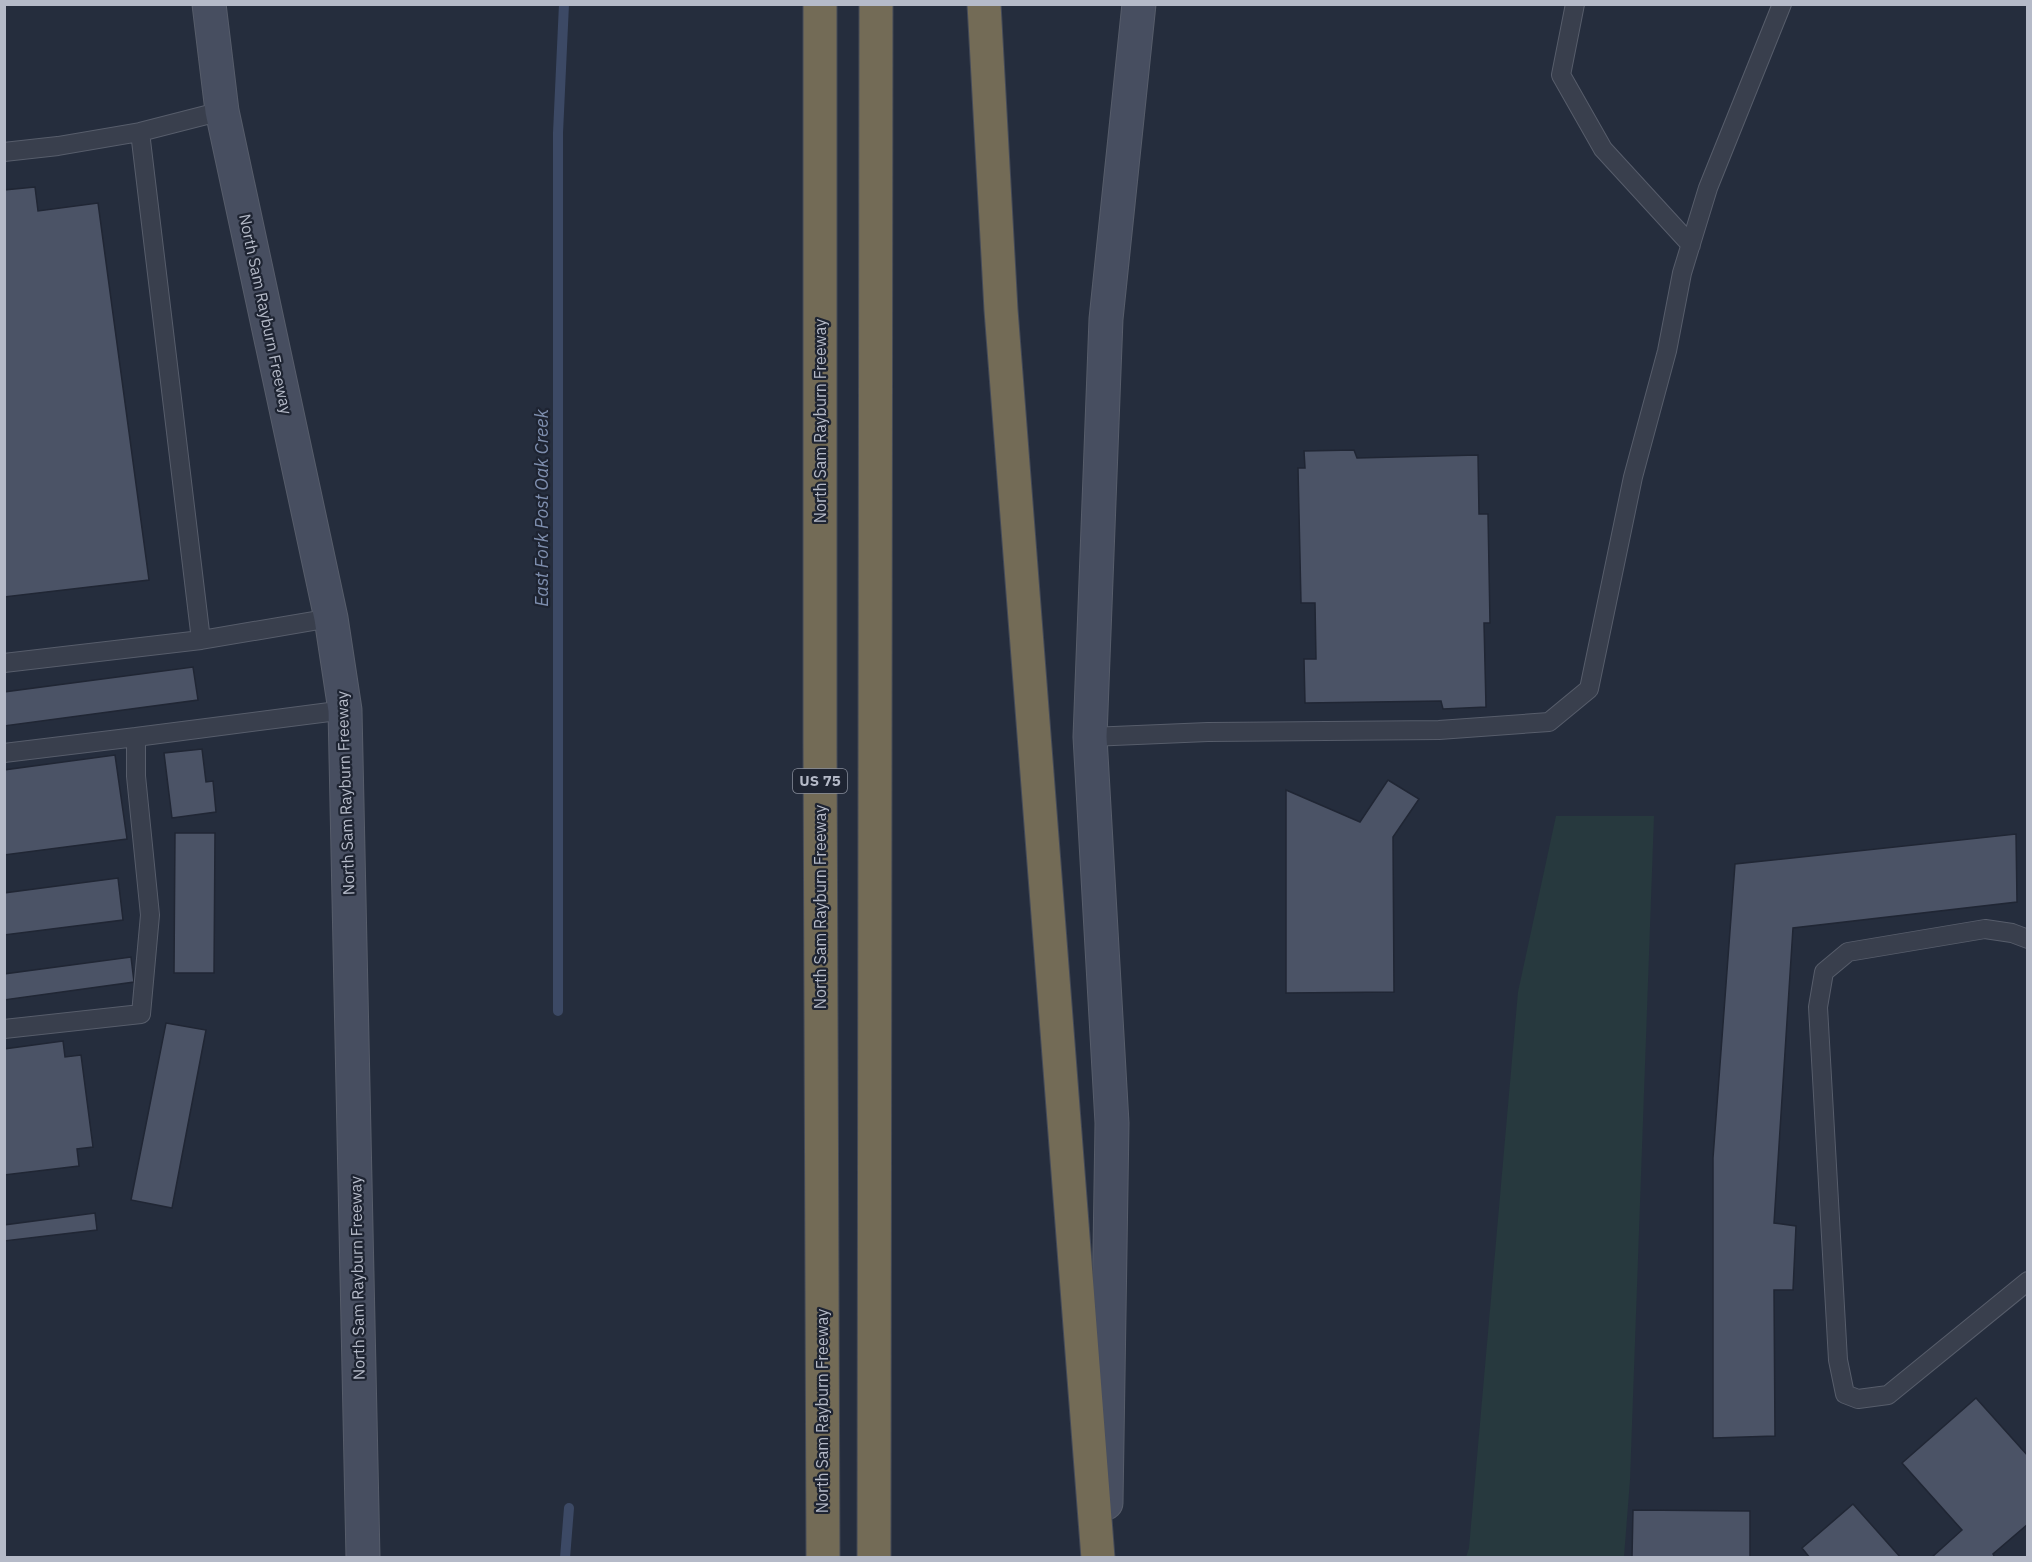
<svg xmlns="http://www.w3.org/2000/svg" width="2032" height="1562" font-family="'IBM Plex Sans',sans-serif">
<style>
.green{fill:#27393e}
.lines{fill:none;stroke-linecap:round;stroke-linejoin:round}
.stream{stroke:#3c4965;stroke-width:10}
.building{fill:#4b5366;stroke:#202634;stroke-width:1.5}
.lane-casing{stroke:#575d6b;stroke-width:20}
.secondary-casing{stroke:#575d6b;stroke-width:35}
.highway-casing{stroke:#444a58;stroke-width:35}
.lane{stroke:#393f4d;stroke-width:18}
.secondary{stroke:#474e60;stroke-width:33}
.highway{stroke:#736b56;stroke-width:33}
.labels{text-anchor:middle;stroke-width:4.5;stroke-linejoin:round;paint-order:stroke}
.shield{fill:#1e2432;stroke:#888d9b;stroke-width:1.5}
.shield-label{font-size:15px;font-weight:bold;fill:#b5bac8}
.street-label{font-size:16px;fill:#b5bac8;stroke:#1e2432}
.water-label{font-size:18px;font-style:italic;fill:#7e8eae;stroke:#1e2432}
</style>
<rect width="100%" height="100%" fill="#252d3d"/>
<path class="green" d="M1556,816h98l-24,664 -6,77h-158l3,-9 49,-556z"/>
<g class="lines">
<path class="stream" d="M558,1011v-878l6,-129
M565,1558l4,-50"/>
</g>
<path class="building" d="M35,187l3,24 60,-8 51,377 -145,17v-407z
M1354,450l3,8 121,-3 1,59h9l2,109h-6l2,84 -43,2 -2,-8 -136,2 -1,-44h12l-1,-56h-14l-3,-135h7l-1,-17z
M193,667l5,33 -194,26v-34z
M202,749l4,33 7,-1 3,31 -44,6 -8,-65z
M115,755l12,84 -123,16v-85z
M1388,780l31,19 -26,38 1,155 -108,1v-203l74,32z
M175,833h40l-1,140h-40z
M2016,834l1,68 -224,26 -19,295 22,3 -3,64h-19l1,146 -62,2v-280l22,-294z
M118,878l5,42 -119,15v-42z
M131,957l3,25 -130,18v-26z
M166,1023l40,7 -34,178 -41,-8z
M63,1041l2,16 16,-2 12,92 -16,2 2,17 -75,9v-126z
M95,1213l2,17 -93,11v-16z
M1976,1398l52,58v68l-35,30 2,4h-64l31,-28 -60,-67z
M1853,1504l48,54h-91l-8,-10z
M1633,1510l117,1v47h-118z"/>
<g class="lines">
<defs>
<path id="lane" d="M1575,4l-14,71 42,74 88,96
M140,132l61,508
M4,152l54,-6 82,-14 82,-21
M4,663l197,-23 130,-22
M136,737l209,-27
M1090,737l118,-5 231,-2 110,-8 40,-33 44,-212 34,-126 15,-78 26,-85 74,-184
M4,753l132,-16v39l14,139 -9,99 -137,15
M2028,939l-16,-6 -27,-4 -137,23 -24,20 -6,35 20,353 7,34 13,5 30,-4 140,-114"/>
<path id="secondary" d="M209,4l13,107 109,507 14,92 18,848
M1106,1503l6,-380 -22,-386 16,-418 33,-315"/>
<path id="highway" d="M820,4v739l3,815
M984,4l17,306 97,1248
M874,1558l2,-1554"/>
</defs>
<use href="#lane" class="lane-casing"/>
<use href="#secondary" class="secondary-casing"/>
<use href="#highway" class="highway-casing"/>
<use href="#lane" class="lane"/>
<use href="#secondary" class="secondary"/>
<use href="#highway" class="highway"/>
</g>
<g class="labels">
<rect class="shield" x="793" y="769" width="54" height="24" rx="4.5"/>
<g class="shield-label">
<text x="820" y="786">US 75</text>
</g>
<g class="street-label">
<text transform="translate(266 314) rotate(78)" y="6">North Sam Rayburn Freeway</text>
<text transform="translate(820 421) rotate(-90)" y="6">North Sam Rayburn Freeway</text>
<text transform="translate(345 793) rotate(-92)" y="6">North Sam Rayburn Freeway</text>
<text transform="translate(820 907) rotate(-90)" y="6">North Sam Rayburn Freeway</text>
<text transform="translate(357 1278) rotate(-91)" y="6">North Sam Rayburn Freeway</text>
<text transform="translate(822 1411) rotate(-90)" y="6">North Sam Rayburn Freeway</text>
</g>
<g class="water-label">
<text transform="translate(542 508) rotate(-90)" y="6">East Fork Post Oak Creek</text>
</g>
</g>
<rect width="2032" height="1562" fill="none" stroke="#b5bac8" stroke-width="12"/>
</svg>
